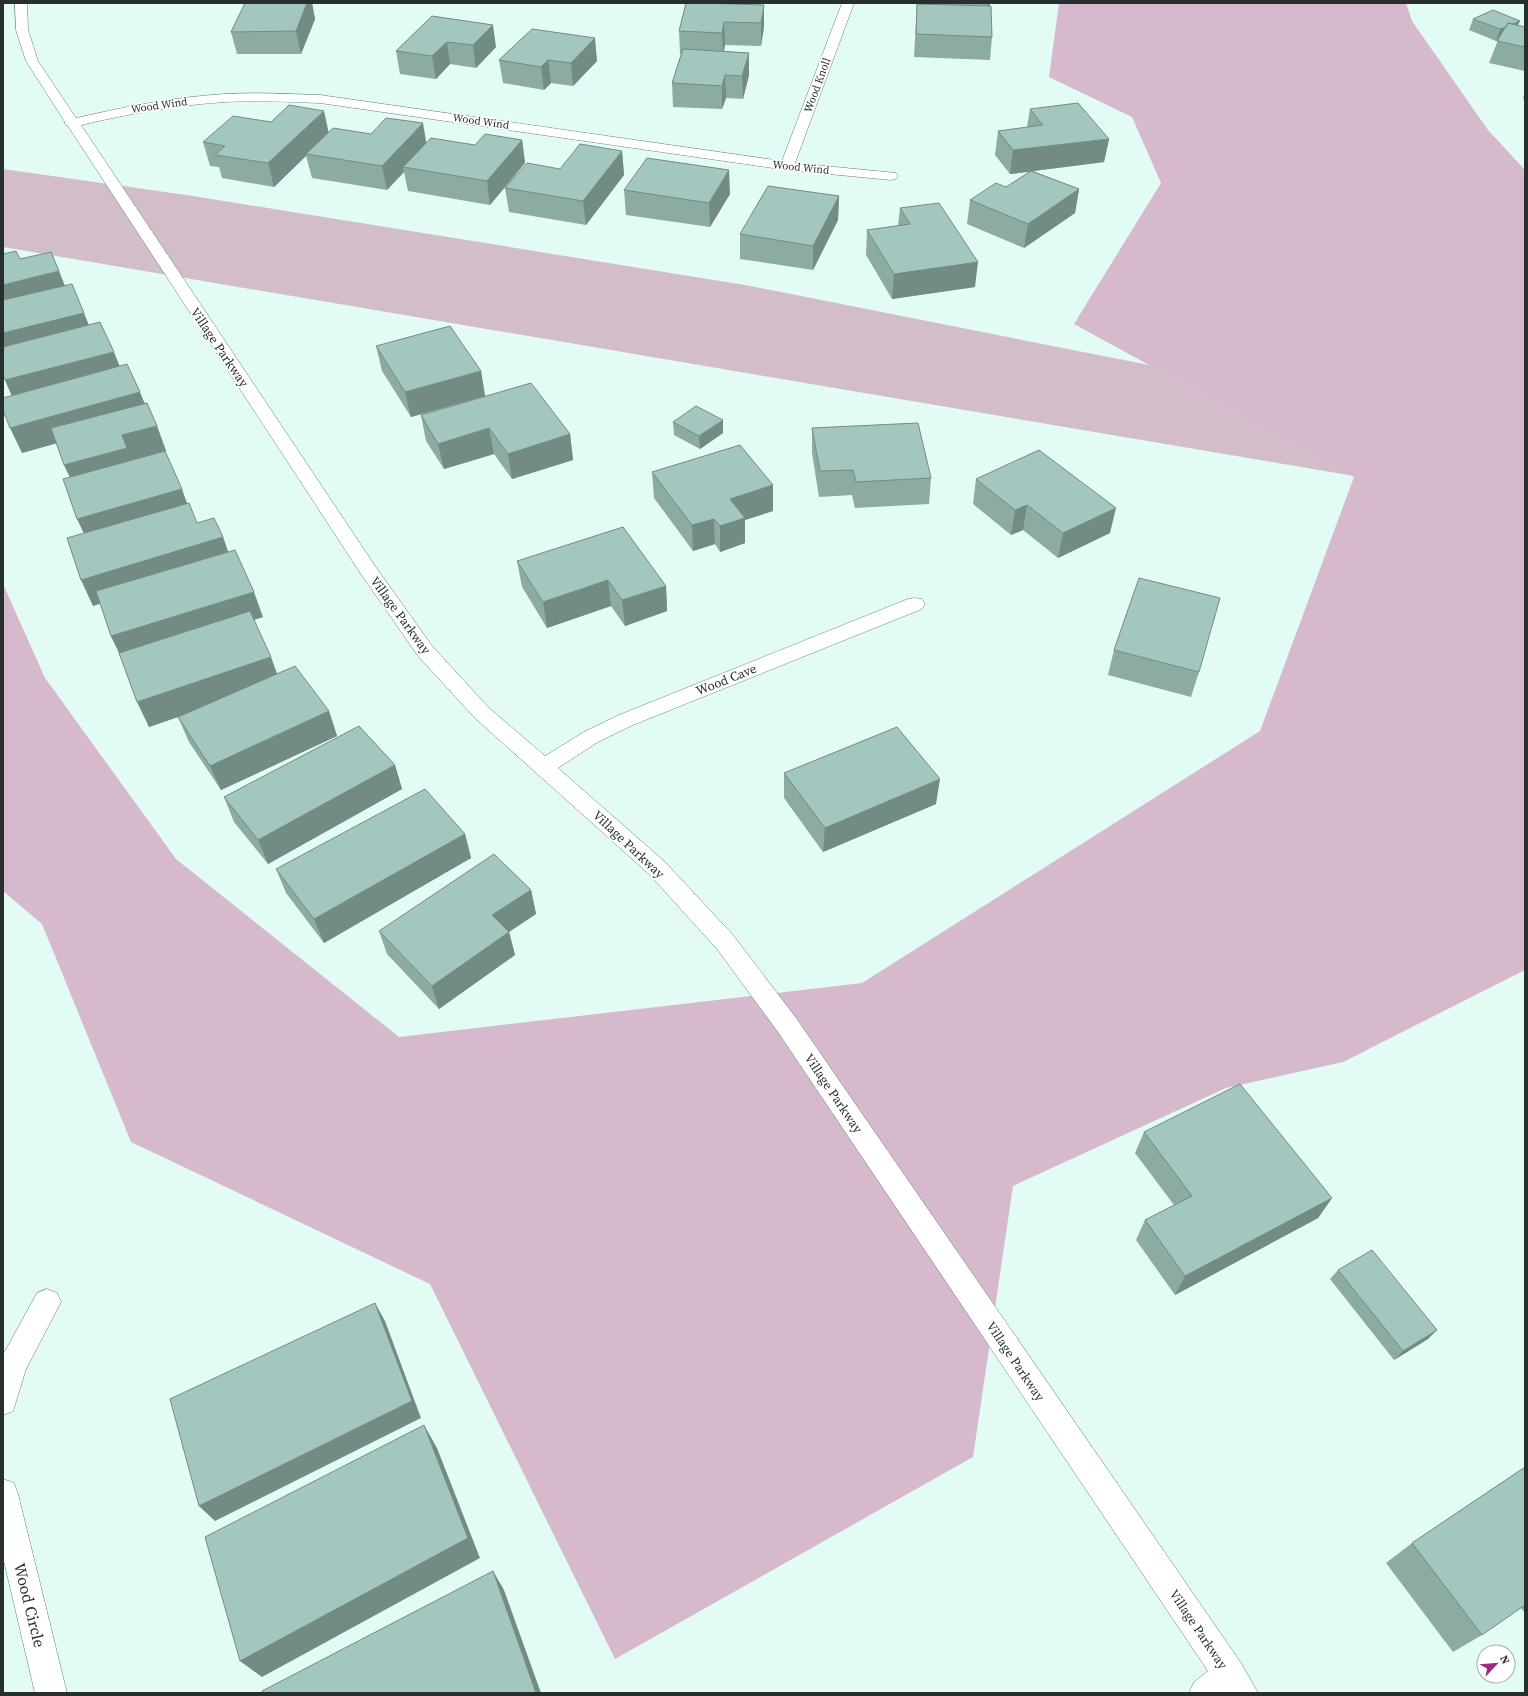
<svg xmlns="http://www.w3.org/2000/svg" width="1528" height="1696" font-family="'Source Serif 4',serif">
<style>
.green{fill:#d3bdcb}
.forest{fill:#d6b9cc}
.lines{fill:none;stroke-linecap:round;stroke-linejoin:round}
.minor-casing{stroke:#687e79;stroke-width:1}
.minor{fill:#fff;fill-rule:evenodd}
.wall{fill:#8caba3}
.shaded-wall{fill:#728b85}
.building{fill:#a3c7be;stroke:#728b85}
.labels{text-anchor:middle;stroke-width:3.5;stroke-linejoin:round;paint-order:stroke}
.far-street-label{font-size:11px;fill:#27302e;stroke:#fff}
.street-label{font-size:13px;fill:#27302e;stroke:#fff}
.near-street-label{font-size:16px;fill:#27302e;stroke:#fff}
</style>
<rect width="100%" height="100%" fill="#e2fcf5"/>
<path class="green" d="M3,169l190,27 552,89 404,80 205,111 -1351,-229z"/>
<path class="forest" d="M1059,3h347l6,18 76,109 37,40v800l-182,92 -117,26 -213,98 -40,271 -358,202 -185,-375 -299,-142 -89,-218 -39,-33v-307l42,94 131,181 223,178 463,-54 398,-252 94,-254 -280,-153 87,-141 -29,-66 -83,-40z"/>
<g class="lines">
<defs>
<path id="minor" d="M15,3h12l1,27 10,31 38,57c49,-11 98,-21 149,-24 31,-2 63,0 95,1l462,66 60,-158h12l-59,160 101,10 2,3 -2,3 -5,1 -104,-10 -467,-67c-32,-1 -63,-3 -95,-1 -48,3 -97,12 -144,23l294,441 57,80 57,62 56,48 39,-24 35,-17 289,-116 7,-1 7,1 3,5 -3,5 -289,116 -35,17 -40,26 107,94 68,73 63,83 445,645 17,30h-69l5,-11 14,-11 -430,-639 -61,-83 -68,-75 -174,-156 -57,-62 -57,-82 -293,-448 -4,-3 1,-1 -39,-61 -10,-31z
M47,1289l10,4 4,9 -35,67 -13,42 -10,4v-60l34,-62z
M3,1479l11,4 4,11 49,199h-32l-32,-136z"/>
</defs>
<use href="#minor" class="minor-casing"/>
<use href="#minor" class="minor"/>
</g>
<path class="wall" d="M245,3h67l3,16 -14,35h-64l-6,-22z
M686,3h66l-1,1 13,23 -3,19 -36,-1 -1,6 25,2v22l-6,24 -17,-1 -4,11 -49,-2 -1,-24 9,-29h-1l-1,-23z
M937,3h53v3l2,31 -2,23 -76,-3 3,-53h20z
M432,16l64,31 -20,21 -26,-4 -14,15 -36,-5 -4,-23z
M1473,19l52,8v44l-36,-8 9,-23 -2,1 -27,-11z
M532,29l65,32 -24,25 -22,-3 -7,7 -41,-7 -4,-23z
M1525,93v8l-2,-3z
M1030,109l79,30 -5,23 -71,9 46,18 -4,24 -51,35 -57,-24 3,-24 36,-13 23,-15 -19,2 -15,-19 3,-24 29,-4z
M329,132l97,11 49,2 47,-5 3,23 -35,42 -82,-14 -4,-19 -17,18 -75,-12 -6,-22 -32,31 -52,-9 -3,-11 -9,-1 -7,-24z
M622,151l2,24 -38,50 -77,-13 -4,-24 55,-19z
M624,190l106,4 -20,33 -84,-12z
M839,196l-1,24 -25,50 -73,-11v-25z
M900,208l75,79 -83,12 -26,-44 1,-25 31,-4z
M20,259l45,26 24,40 30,41 26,37 12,23 9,25 -1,1 22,51 10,20 26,14 5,15 35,65 -9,3 23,54 52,37 8,25 -116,54 -32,-48 -11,-25 5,-2 -34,12 -29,-72 -9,-19 -11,-33 -7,3 -9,-73 -14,-56 -6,-12 -7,-22 -35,10 -10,-58 -7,-15z
M376,346l105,25 4,25 -74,21 -29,-46z
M421,415l149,19 3,26 -61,19 -18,-25 -50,15 -18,-28z
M673,422l50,11 -23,16 -26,-14z
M812,428l119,50 -2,26 -74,4 -3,-13 -33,2 -7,-44z
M652,472l121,13v26l-28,9v23l-25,9 -5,-8 -22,7 -39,-53z
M976,479l134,54 -52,25 -35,-28 -12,5 -38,-31z
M517,561l149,25 1,25 -42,15 -14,-20 -64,22 -25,-41z
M1114,650l85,22 -8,25 -83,-22z
M395,765l7,24 -134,75 -34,-42 -10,-25z
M784,773l152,31 -113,48 -39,-54z
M465,834l6,24 -147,85 -38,-50 -10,-24z
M531,890l5,24 -27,18 6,23 -76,54 -52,-55 -8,-23z
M1144,1132l188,66 -14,20 -143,77 -39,-55 9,-20 29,-15 -39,-52z
M1338,1270l90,69 -34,21 -64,-81z
M1525,1467v146l-4,-5 -39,27 -29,17 -67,-89 26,-20z"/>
<path class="shaded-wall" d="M307,3h5l3,16 -14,35 -5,-23z
M746,3h6l-5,12z
M987,3h3l-5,19z
M764,5v22l-3,19v-23z
M1520,21l-5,11 -19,9 4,-12z
M724,22l1,23 -2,10 -1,-22z
M493,25l3,22 -20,21 -3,-23z
M595,38l2,23 -24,25 -2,-23z
M447,42l3,22 -14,15 -4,-23z
M749,53v22l-6,24 -1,-23z
M548,60l3,23 -7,7 -3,-23z
M725,75l1,23 -4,11v-23z
M324,111l5,23 -23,20v2l-32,31 -6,-24z
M423,123l4,24 -24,20 1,5 -17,18 -5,-24z
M1109,139l-5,23 -94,12 3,-24z
M522,140l3,23 -35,42 -3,-24z
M622,151l2,24 -38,50 -3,-24z
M729,170l1,24 -20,33 -1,-24z
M1079,189l-4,24 -51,35 4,-24z
M839,196l-1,24 -25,50v-24z
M978,262l-3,25 -83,12 2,-25z
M59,271l10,25 -66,16v-27z
M84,313l10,25 -91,23v-28z
M114,352l10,25 -108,29 -11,-26z
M481,371l4,25 -74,21 -6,-25z
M140,392l10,25 -128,36 -12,-25z
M723,420v13l-23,16 -1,-13z
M157,426l9,25 -34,10 -56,29 -12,-25 58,-30z
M489,428l5,26 -50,15 -6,-25z
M570,434l3,26 -61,19 -4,-25z
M773,485v26l-28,9v23l-25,9v-26l10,-27z
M182,489l9,26 -102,29 -12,-25z
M1027,505l-4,25 -12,5 4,-25z
M1116,508l-6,25 -52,25 5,-25z
M714,519l1,25 -22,7 -1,-26z
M223,537l9,26 -139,43 -12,-26z
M608,580l3,26 -64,22 -4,-26z
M666,586l1,25 -42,15 -3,-26z
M254,592l9,25 -140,44 -12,-25z
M271,657l9,25 -131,45 -12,-25z
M329,711l8,25 -116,54 -11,-24z
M395,765l7,24 -134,75 -10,-24z
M940,779l-4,25 -113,48 2,-24z
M465,834l6,24 -147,85 -10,-24z
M531,890l5,24 -38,25 -6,-24z
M509,932l6,23 -76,54 -7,-23z
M1332,1198l-14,20 -143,77 10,-19z
M375,1303l10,18 36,97 -206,103 -16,-15z
M1437,1330l-9,9 -34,21 9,-9z
M424,1425l13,23 43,110 -218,119 -22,-16z
M493,1571l11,19 37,103h-5z"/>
<path class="building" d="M245,3h62l-11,28 -65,1z
M686,3h17l61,2 -3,18 -37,-1 -2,11 -43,-2z
M917,4l74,2 1,31 -76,-3z
M1493,10l27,11 -8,3 -4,-1 -2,4 -6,2 -27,-10z
M432,16l61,9 -20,20 -26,-3 -15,14 -36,-5z
M1508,23l17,4v20l-28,-6z
M532,29l63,9 -24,25 -23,-3 -7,7 -42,-7z
M683,49l66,4 -7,23 -17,-1 -3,11 -50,-3z
M1078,103l31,36 -96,11 -15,-19 45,-6 -13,-16z
M289,105l35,6 -56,52 -53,-8 10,-9 -22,-4 30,-26 38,6z
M386,118l37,5 -41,43 -76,-12 27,-26 38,6z
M485,134l37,6 -35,41 -84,-14 28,-29 44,7z
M580,144l42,7 -39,50 -78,-13 22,-25 33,6z
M647,158l82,12 -20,33 -85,-13z
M1031,171l48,18 -51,35 -58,-24 26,-17 10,4z
M768,186l71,10 -26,50 -73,-12z
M939,203l39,59 -84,12 -27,-44 43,-6 -10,-16z
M16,251l4,8 31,-7 8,19 -56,14v-31z
M72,284l12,29 -81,20v-33z
M100,322l14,30 -109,28 -2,-5v-28z
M450,326l31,45 -76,21 -29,-46z
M127,364l13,28 -130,36 -7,-18v-12z
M531,383l39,51 -62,20 -19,-26 -51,16 -17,-29z
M147,403l10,23 -35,9 5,13 -63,17 -13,-37z
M696,406l27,14 -24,16 -26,-14z
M918,423l13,55 -75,4 -3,-12 -33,1 -8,-43z
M740,445l33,40 -43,14 15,19 -25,8 -6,-7 -22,6 -40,-53z
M1039,450l77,58 -53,25 -36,-28 -12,5 -39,-31z
M165,451l17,38 -105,30 -14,-40z
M189,503l8,20 17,-5 9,19 -142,43 -14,-42z
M623,527l43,59 -44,14 -14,-20 -65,22 -26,-41z
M235,550l19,42 -143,44 -15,-45z
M1139,578l81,20 -21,74 -85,-22z
M250,611l21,46 -134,45 -18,-49z
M295,666l34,45 -119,55 -32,-49z
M359,726l36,39 -137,75 -34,-43z
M897,727l43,52 -115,49 -41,-55z
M425,789l40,45 -151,85 -38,-50z
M494,854l37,36 -39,25 17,17 -77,54 -53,-55z
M1240,1084l92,114 -147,78 -40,-56 47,-24 -48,-64z
M1372,1250l65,80 -34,21 -65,-81z
M375,1303l37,98 -213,105 -29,-107z
M424,1425l44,113 -228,123 -35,-124z
M1525,1467v138l-43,30 -70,-92z
M493,1571l43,122h-273l-1,-2z"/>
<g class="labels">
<g class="far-street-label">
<text transform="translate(817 85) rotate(-70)" y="4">Wood Knoll</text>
<text transform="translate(159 105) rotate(-8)" y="4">Wood Wind</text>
<text transform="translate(481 121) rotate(8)" y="4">Wood Wind</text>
<text transform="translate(801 167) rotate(6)" y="4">Wood Wind</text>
</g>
<g class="street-label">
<text transform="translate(220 347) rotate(56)" y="5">Village Parkway</text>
<text transform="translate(401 615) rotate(54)" y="5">Village Parkway</text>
<text transform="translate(726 679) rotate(-22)" y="5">Wood Cave</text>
<text transform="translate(629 844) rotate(43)" y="5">Village Parkway</text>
<text transform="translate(834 1093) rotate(56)" y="5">Village Parkway</text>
<text transform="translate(1016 1361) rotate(56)" y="5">Village Parkway</text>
<text transform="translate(1199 1629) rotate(56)" y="5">Village Parkway</text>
</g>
<g class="near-street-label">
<text transform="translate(30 1605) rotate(76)" y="6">Wood Circle</text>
</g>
</g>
<rect width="1528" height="1696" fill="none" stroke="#27302e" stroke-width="8"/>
<g transform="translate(1496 1664) rotate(64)"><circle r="19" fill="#ffffff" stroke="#a9acab"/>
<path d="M0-3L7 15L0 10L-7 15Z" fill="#9e2983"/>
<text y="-6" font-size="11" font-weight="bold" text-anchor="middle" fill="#27302e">N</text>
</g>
</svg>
